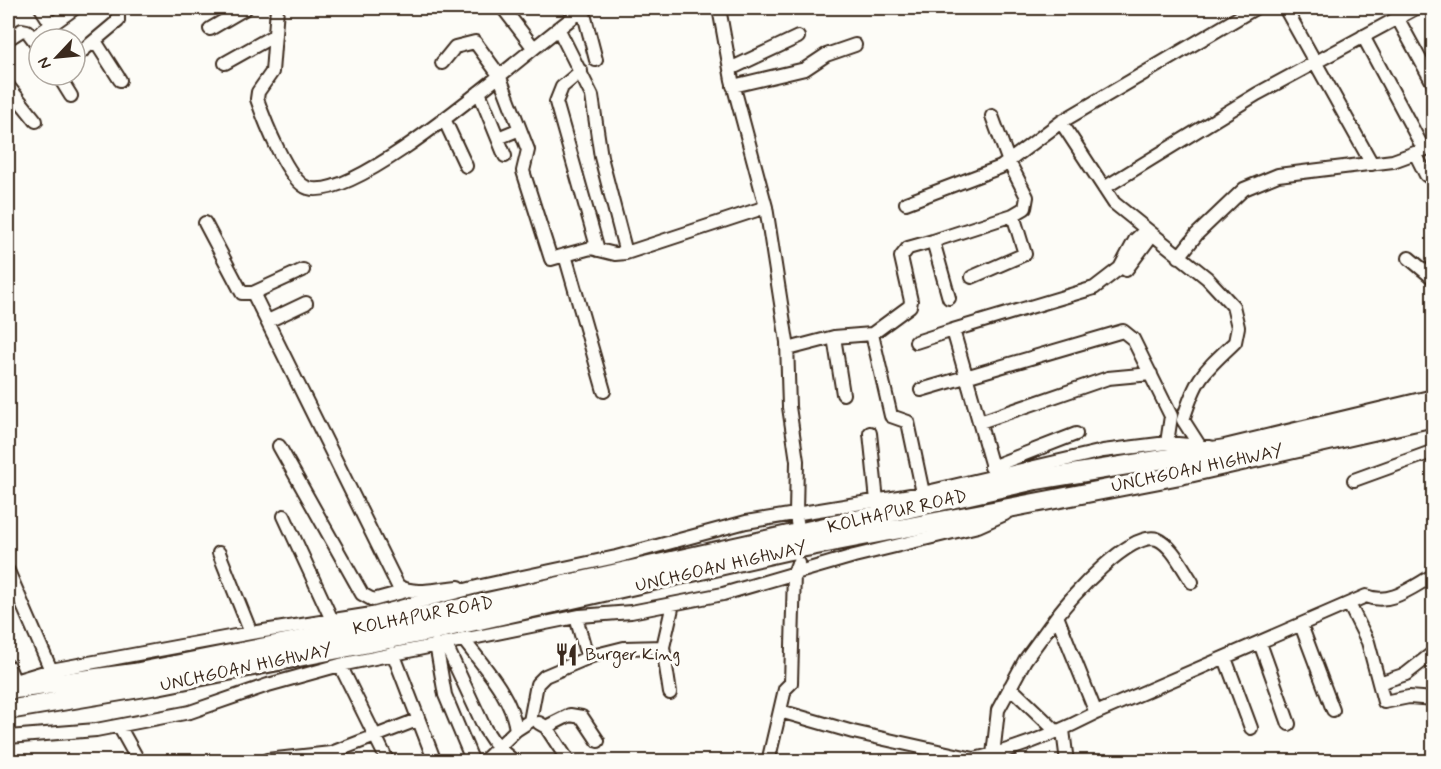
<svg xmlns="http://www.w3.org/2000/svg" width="1441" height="769" font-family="Mynerve,sans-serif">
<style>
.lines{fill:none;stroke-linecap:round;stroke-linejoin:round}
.minor-casing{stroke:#3b2a1e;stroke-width:16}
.highway-casing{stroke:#3b2a1e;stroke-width:22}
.minor{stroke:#fdfcf7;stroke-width:12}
.highway{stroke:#fdfcf7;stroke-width:18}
.labels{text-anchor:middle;stroke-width:6;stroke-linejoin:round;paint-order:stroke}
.street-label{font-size:18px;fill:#3b2a1e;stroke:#fdfcf7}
.poi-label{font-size:18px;fill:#3b2a1e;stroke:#fdfcf7;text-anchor:start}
</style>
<rect width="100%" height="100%" fill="#fdfcf7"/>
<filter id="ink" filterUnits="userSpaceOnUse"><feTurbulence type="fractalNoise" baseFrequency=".0167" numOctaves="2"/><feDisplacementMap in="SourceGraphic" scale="12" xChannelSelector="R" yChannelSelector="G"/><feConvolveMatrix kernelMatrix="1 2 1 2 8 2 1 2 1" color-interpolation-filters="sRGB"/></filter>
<g filter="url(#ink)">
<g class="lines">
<defs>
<path id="minor" d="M41,8l11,17
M277,8l-5,64 -14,20 -1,7c7,20 31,83 51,89 52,17 229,-148 278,-180
M503,8l30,39
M719,8l13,72 34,127 21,135 2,65 8,54 -1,53 2,15
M1285,8l87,156
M583,10l13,50
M1398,19l36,66
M558,28l34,68 9,61 25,96
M210,29l36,-21
M1363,36l61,114
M33,38l42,-30
M8,39l14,-9 5,1 12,16
M95,41l25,39
M75,57l43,-36v-8l-3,-5
M225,63l50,-28
M442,63l13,-16 20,-5 24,33 29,75 -5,21 28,88 14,-4 39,136
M730,69l68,-32
M581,71l-19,16 -6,15 42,148
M58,75l13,21
M8,86l28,35
M733,86l72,-17 21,-14 29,-10
M479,92l26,64
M992,116l17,46 18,35 -2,11 -12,7
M444,119l22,47
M498,138l22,-9
M1415,153l11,22 8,5
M1104,188l153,-94 159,-86
M906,203l95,-36 60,-45
M205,223l37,70h11l50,-23
M933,241l80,-26 12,39 -53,23
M565,255l26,-7 24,6 11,-1 140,-46
M1179,257l18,-23 47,-45 34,-14 115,-14 41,-15
M1409,258l25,21
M1126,270l26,-35
M253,293l145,293c17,10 41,2 61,1
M268,321l38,-18
M872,334l38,-28 1,-5 -10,-44 7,-9 25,-7 16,57
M834,337l9,57
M916,342l37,-12
M788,349l46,-12 38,-3 19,82 17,6 15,71
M921,390l202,-59 10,8 38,77 -4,27
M980,422l128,-44 43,-4
M870,433l7,68
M1199,445l-16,-25c14,-44 19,-47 52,-78l3,-15 -5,-21 -26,-28 -93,-75 -53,-81 194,-114
M279,446l83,148 11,6 33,-9
M991,467l85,-33
M994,474l-41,-144 141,-42 26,-20 15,-28 11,-10
M1354,480l80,-29
M284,516l48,104
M219,553l32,80
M8,571l43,99
M1192,582c-9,-13 -20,-37 -35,-43 -26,-9 -86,58 -100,77l39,97 270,-117c24,10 46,-9 68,-21
M1349,604l19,38 16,60 25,-5 25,2
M576,617l9,32
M1301,625l32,85
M463,639c20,27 49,57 53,91
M445,643l40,86 12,18 18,15
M1260,643l29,81
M436,644l9,51 28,67
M393,653l42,109
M1225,658l26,70
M340,665l48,97
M8,666l6,14
M8,683l43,-13 200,-37 121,-19 109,-28 135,-29 130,-35 177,-29 180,-42 64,-8 43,4
M1379,683l27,-9 28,-22
M1010,687l47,45
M670,693l-7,-46 10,-43
M780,711l73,21 121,27c42,-9 83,-26 122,-46
M539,723l7,4 23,35
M119,726l20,36
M546,727l24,-12 12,2 16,24
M1063,730l4,32
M8,737l88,-7 94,-18 78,-27 72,-20 240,-49 51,-4 92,-18 131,-38 124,-30 27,-12
M993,755l5,-45 27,-50 32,-44
M267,760l64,-7 86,-33
M483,762l33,-32 14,-9 7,-37 8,-8 47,-20 32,-8 39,-1
M768,762l17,-73 6,-6 3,-110 4,-10"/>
<path id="highway" d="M8,690l126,-17 300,-59 602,-134 189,-31 209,-50
M8,710l149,-25 278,-55 350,-79 395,-76 254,-58"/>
</defs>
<use href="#minor" class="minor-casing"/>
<use href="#highway" class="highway-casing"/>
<use href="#minor" class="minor"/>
<use href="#highway" class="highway"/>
</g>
</g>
<defs>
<symbol id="restaurant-bare" viewBox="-9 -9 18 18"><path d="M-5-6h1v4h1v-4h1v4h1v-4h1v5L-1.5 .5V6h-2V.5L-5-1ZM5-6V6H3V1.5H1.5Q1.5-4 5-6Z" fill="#3b2a1e" stroke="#fdfcf7" stroke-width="2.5" paint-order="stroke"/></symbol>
</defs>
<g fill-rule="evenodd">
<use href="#restaurant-bare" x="550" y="638" width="33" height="33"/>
</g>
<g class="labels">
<g class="street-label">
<text transform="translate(1197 468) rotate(-12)" y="6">UNCHGOAN HIGHWAY</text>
<text transform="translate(897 511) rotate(-13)" y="6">KOLHAPUR ROAD</text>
<text transform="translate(721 566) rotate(-13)" y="6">UNCHGOAN HIGHWAY</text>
<text transform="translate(423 615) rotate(-11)" y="6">KOLHAPUR ROAD</text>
<text transform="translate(246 667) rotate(-12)" y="6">UNCHGOAN HIGHWAY</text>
</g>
<g class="poi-label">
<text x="585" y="660">Burger King</text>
</g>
</g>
<rect width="1441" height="769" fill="none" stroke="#fdfcf7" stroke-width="30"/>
<rect x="15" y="15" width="1411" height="739" fill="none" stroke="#3b2a1e" stroke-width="2" filter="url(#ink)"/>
<g transform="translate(57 57) rotate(244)"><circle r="28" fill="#fdfcf7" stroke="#afa8a0" stroke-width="1.5"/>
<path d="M0-4.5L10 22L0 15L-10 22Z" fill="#3b2a1e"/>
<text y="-9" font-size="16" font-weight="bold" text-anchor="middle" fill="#3b2a1e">N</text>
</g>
</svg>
